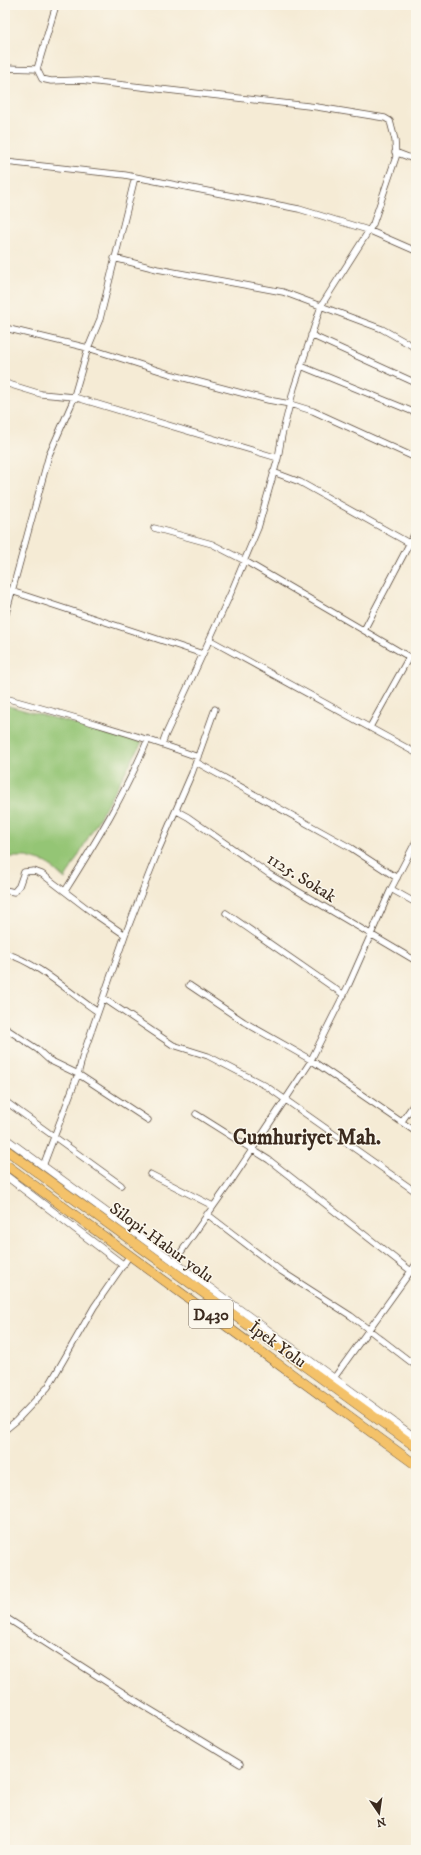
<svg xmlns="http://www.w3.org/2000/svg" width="421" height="1855" font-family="'IM FELL DW Pica',serif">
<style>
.green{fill:#94c575;stroke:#68784a}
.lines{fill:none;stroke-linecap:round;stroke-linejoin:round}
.minor-casing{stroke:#574739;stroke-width:7}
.tertiary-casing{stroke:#574739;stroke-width:8}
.trunk-casing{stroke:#574739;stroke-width:10}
.minor{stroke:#fff;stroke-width:5.5}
.tertiary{stroke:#fff;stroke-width:7}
.trunk{stroke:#f4c26a;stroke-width:9}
.labels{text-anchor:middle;stroke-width:3;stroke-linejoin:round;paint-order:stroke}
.shield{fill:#fbf7ec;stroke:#75685c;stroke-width:1}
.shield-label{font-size:16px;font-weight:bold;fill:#3b2a1e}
.street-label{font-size:17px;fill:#3b2a1e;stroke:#fbf7ec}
.district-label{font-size:21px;font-weight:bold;fill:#3b2a1e;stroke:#fbf7ec}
</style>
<rect width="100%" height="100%" fill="#fbf7ec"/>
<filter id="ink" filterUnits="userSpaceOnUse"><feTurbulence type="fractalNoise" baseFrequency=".025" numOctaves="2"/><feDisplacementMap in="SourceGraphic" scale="8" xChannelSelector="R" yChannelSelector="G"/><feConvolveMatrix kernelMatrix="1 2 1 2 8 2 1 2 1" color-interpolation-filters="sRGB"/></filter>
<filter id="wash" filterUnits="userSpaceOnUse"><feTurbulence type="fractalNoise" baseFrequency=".012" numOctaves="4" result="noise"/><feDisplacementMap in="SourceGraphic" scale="16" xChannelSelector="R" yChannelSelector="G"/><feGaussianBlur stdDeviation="0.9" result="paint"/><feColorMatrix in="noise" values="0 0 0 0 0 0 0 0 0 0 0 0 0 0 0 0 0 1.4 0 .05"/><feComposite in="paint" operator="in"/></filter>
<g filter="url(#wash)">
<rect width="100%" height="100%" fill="#f5ebd5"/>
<path class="green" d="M5,705l137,37 -77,137 -18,-16 -20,-6h-20l-2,-4z"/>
</g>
<g filter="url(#ink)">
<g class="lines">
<defs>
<path id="minor" d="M56,5l-19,64 5,10 9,2 29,-1 237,27 68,11 5,3 5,19 1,17 -23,67 -52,82 -27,82 -12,47 -4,23 -20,70 -28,67 -65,141 -3,8
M5,68l32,1
M395,152l21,8
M5,162l120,13 174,34 69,21 48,21
M114,258l43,11 126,23 99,37 34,19
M5,328l83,20 85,27 95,25 22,4 23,7 103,47
M311,335l105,48
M301,366l115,47
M5,383l36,11 33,3 204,61
M273,472l27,10 116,65
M154,528l58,16 33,17 171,100
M5,589l198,65
M5,617l44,-162 23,-52 16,-55 12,-29 35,-142
M364,630l52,-99
M210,640l206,113
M5,698c65,18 130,36 193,59
M370,727l39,-70
M196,762l155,86 46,30
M177,811l11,6 81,57 147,87
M391,889l25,14
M5,890l9,2 5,-6 5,-14 10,-1 8,3 51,39 32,22
M65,891c31,-49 61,-99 83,-152
M226,913l118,82
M5,953c35,11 63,39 93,59
M189,985l55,37 67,38 105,72
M103,998l70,47 35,11 58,30 150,106
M5,1028l32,21 12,11 29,14 70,46
M5,1101l116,84
M196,1114l73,46 147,115
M402,1121l14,-20
M43,1166l35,-92 5,-19 42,-120 33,-84 34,-78 23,-64
M150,1174l63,32
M207,1214l74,57 70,45 65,50
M174,1262l58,-82 77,-116 40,-80 42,-95 25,-48
M334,1378l82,-114
M5,1430l11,-9 32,-34 46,-80 36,-52
M5,1617l139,89 96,58"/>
<path id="tertiary" d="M5,1138l411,300
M5,1175l118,90"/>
<path id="trunk" d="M5,1149l411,298
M5,1164l411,301"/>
</defs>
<use href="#minor" class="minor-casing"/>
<use href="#tertiary" class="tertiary-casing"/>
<use href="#trunk" class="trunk-casing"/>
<use href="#minor" class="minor"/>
<use href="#tertiary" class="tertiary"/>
<use href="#trunk" class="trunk"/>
</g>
</g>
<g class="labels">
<rect class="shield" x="189" y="1300" width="44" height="28" rx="3"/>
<g class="shield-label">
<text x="211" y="1320">D430</text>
</g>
<g class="street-label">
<text transform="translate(302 877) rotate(32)" y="6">1125. Sokak</text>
<text transform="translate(162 1242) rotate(36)" y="6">Silopi-Habur yolu</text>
<text transform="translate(278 1344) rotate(36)" y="6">İpek Yolu</text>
</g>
<g class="district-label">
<text x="307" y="1144">Cumhuriyet Mah.</text>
</g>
</g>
<rect width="421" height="1855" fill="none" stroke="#fbf7ec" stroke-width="20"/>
<g transform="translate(379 1813) rotate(167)" stroke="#fbf7ec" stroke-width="3" paint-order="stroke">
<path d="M0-3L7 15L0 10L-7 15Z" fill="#3b2a1e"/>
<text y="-6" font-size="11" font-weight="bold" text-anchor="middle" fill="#3b2a1e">N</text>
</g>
</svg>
